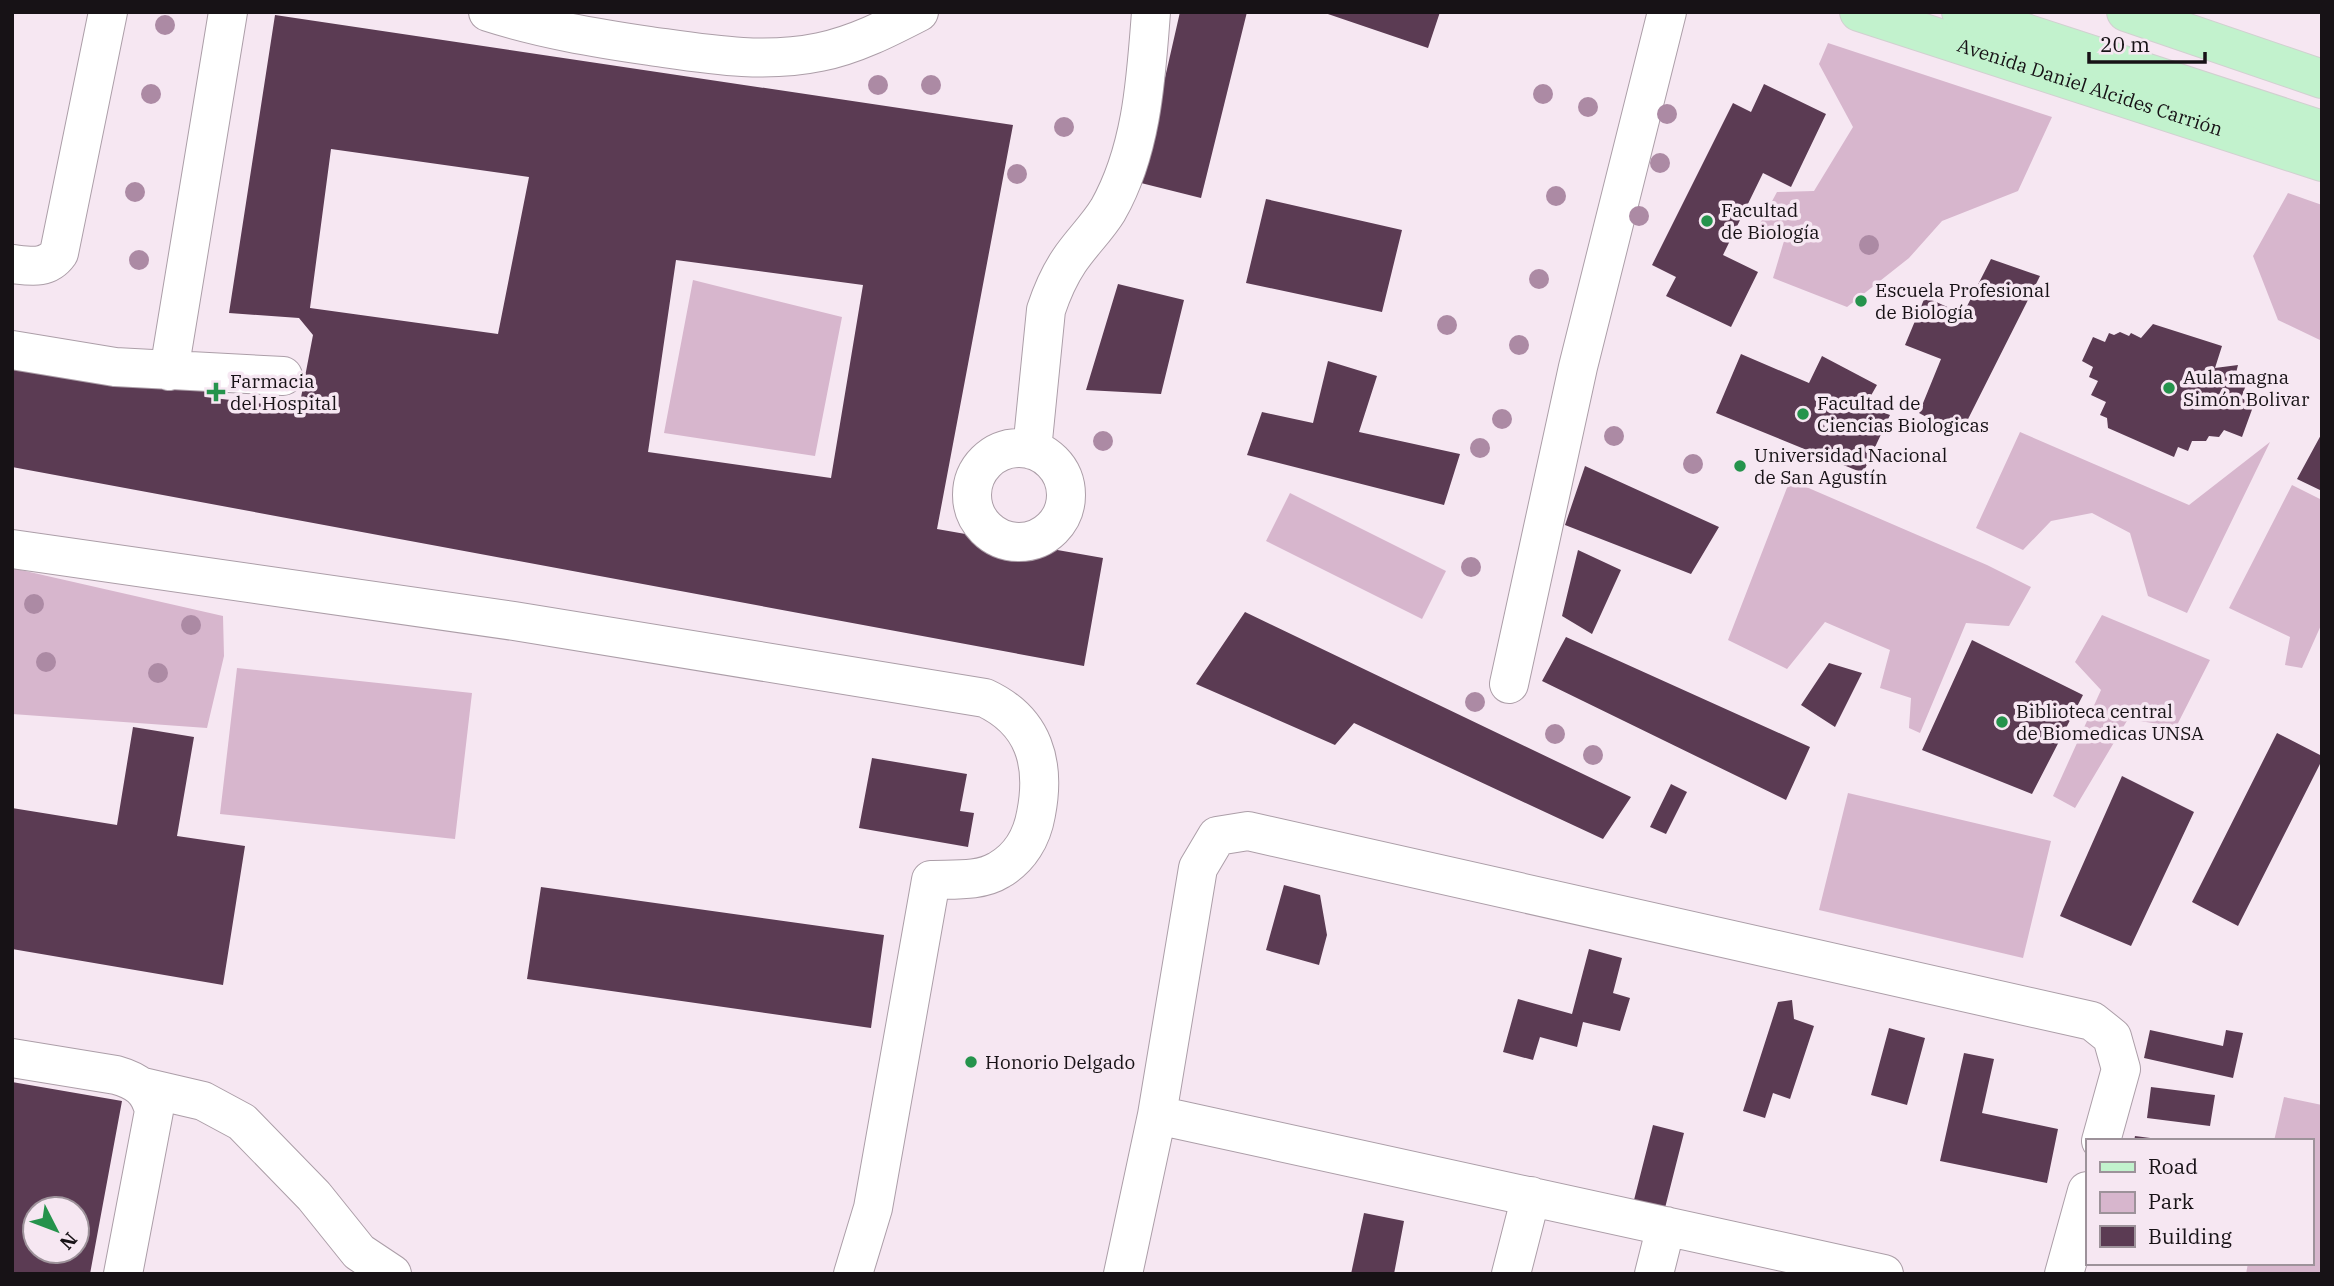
<svg xmlns="http://www.w3.org/2000/svg" width="2334" height="1286" font-family="'IBM Plex Serif',serif">
<style>
.green{fill:#d7b6cd}
.building{fill:#5b3b53;fill-rule:evenodd}
.lines{fill:none;stroke-linecap:round;stroke-linejoin:round}
.minor-casing{stroke:#ac9ea8;stroke-width:40}
.major-casing{stroke:#d1d0d0;stroke-width:40}
.minor{stroke:#fff;stroke-width:38}
.major{stroke:#c2f2cd;stroke-width:38}
.tree{fill:#ac8aa4}
.poi-dot{fill:#25934c;stroke:#f6e7f2;stroke-width:2.5}
.labels{text-anchor:middle;stroke-width:7;stroke-linejoin:round;paint-order:stroke}
.street-label{font-size:19px;fill:#171216;stroke:#f6e7f2}
.poi-label{font-size:19px;fill:#171216;stroke:#f6e7f2;text-anchor:start}
</style>
<rect width="100%" height="100%" fill="#f6e7f2"/>
<path class="green" d="M1828,43l224,74 -34,74 -76,30 -33,37 -62,49 -74,-29 11,-37 -26,-14 19,-35 37,-1 39,-64 -34,-63z
M2288,193l34,12v136l-44,-21 -25,-64z
M693,280l149,37 -27,139 -151,-23z
M2020,432l169,73 81,-63 -83,171 -39,-17 -18,-63 -38,-20 -41,8 -28,29 -47,-22z
M1790,480l197,85 44,22 -22,39 -43,-3 -46,110 -11,-5 2,-30 -31,-10 10,-38 -65,-28 -38,47 -59,-29z
M2292,485l30,15v123l-20,45 -17,-3 5,-28 -61,-29z
M1290,493l156,78 -24,48 -156,-78z
M12,568l211,48 1,40 -17,72 -195,-14z
M2102,615l108,45 -34,67 -48,-8 -53,89 -22,-12 48,-106 -26,-28z
M237,668l235,25 -17,146 -235,-25z
M1848,793l203,48 -28,117 -204,-48z
M2284,1097l38,8v169h-76l2,-11h63v-122h-37z"/>
<path class="building" d="M1180,12h67l-46,186 -60,-15z
M1322,12h118l-12,36z
M275,15l738,110 -76,404 166,29 -19,108 -1072,-199v-102l167,25 3,-8 24,4 -1,11 94,11 14,-73 -14,-17 -70,-5zM331,149l198,28 -31,157 -188,-26zM676,260l187,25 -32,193 -183,-26z
M1764,84l62,30 -35,73 -28,-14 -40,82 35,17 -27,55 -65,-31 10,-19 -24,-12 81,-162 18,9z
M1266,199l136,31 -20,82 -136,-29z
M1991,259l49,17 -80,159 -41,-22 22,-54 -36,-14 20,-48 38,17z
M1118,284l66,16 -23,94 -75,-4z
M2153,324l69,22 -7,22 23,-3 -4,16 14,-1 -7,18 13,6 -12,33 -18,-7 -5,7 -10,-1 -3,5h-14l-4,10 -10,-4 -4,10 -66,-29 -1,-10 -7,-3 6,-13 -15,-7 7,-14 -9,-4 4,-10 -11,-6 11,-24 12,5 4,-9 5,2 6,-3 9,4 2,-3 10,5z
M1741,354l68,29 13,-27 55,29 -12,21 25,9 -27,58 -147,-60z
M1328,361l49,15 -18,56 101,22 -16,51 -197,-50 15,-43 51,11z
M2322,433v58l-25,-12z
M1585,466l134,61 -28,47 -126,-49z
M1578,550l43,20 -29,64 -30,-18z
M1245,612l386,185 -28,42 -249,-116 -19,22 -139,-61z
M1566,637l244,110 -24,53 -244,-119z
M1972,640l111,55 -51,99 -110,-44z
M1829,663l33,10 -27,54 -34,-22z
M133,727l61,10 -17,99 68,10 -22,139 -211,-36v-141l105,17z
M2277,733l45,23v4l-84,166 -46,-24z
M872,758l95,16 -7,37 14,2 -6,34 -109,-19z
M2122,776l72,36 -63,134 -71,-30z
M1671,784l16,8 -21,42 -16,-7z
M1284,885l36,10 7,40 -8,30 -53,-15z
M541,887l343,48 -13,93 -344,-49z
M1589,949l33,9 -9,35 17,5 -10,33 -37,-9 -6,25 -37,-10 -7,23 -30,-8 15,-53 54,15z
M1792,1000l2,19 20,7 -24,73 -17,-6 -8,25 -22,-7 35,-109z
M1889,1028l36,10 -18,67 -36,-10z
M2150,1030l73,16 3,-16 17,3 -10,45 -89,-20z
M1964,1053l30,6 -12,54 76,16 -11,54 -107,-22z
M12,1082l110,19 -32,173h-78zM35,1209h42v42h-42z
M2151,1087l64,8 -5,31 -63,-8z
M1653,1125l31,8 -19,75 -31,-8z
M2135,1136l23,3v2h-24z
M1364,1213l40,8 -10,53h-43z"/>
<g class="lines">
<defs>
<path id="minor" d="M488,12c53,17 107,26 162,34 57,8 113,18 170,6 35,-7 68,-24 99,-40
M12,264c18,2 35,6 47,-11l49,-241
M12,350l103,17 168,9
M169,371l59,-359
M972 495a47 47 0 1 1 94 0a47 47 0 1 1-94 0Z
M1032,450l14,-140c6,-18 13,-34 23,-49 12,-18 28,-33 39,-51 34,-60 38,-131 43,-198
M12,549l502,72 471,77c49,23 61,65 51,116 -4,23 -16,44 -37,56 -19,12 -47,9 -68,10l-58,328 -20,66
M1509,684l69,-317 89,-355
M12,1058l104,17c21,6 33,14 38,36l-31,163
M143,1087l60,14 39,21 72,74 45,56 33,22
M1157,1115l727,159
M1123,1274l34,-159 41,-247 19,-32 31,-5 844,190 20,16 9,32 -20,72
M1511,1274l20,-78
M1654,1274l12,-48
M2064,1274l23,-83"/>
<g id="major">
<path id="s1" d="M1859,12l463,150"/>
<path d="M1961,12l361,118"/>
<path d="M2126,12l196,67"/>
</g>
</defs>
<use href="#minor" class="minor-casing"/>
<use href="#major" class="major-casing"/>
<use href="#minor" class="minor"/>
<use href="#major" class="major"/>
</g>
<g class="tree">
<circle cx="165" cy="25" r="10"/>
<circle cx="878" cy="85" r="10"/>
<circle cx="931" cy="85" r="10"/>
<circle cx="151" cy="94" r="10"/>
<circle cx="1543" cy="94" r="10"/>
<circle cx="1588" cy="107" r="10"/>
<circle cx="1667" cy="114" r="10"/>
<circle cx="1064" cy="127" r="10"/>
<circle cx="1660" cy="163" r="10"/>
<circle cx="1017" cy="174" r="10"/>
<circle cx="135" cy="192" r="10"/>
<circle cx="1556" cy="196" r="10"/>
<circle cx="1639" cy="216" r="10"/>
<circle cx="1869" cy="245" r="10"/>
<circle cx="139" cy="260" r="10"/>
<circle cx="1539" cy="279" r="10"/>
<circle cx="1447" cy="325" r="10"/>
<circle cx="1519" cy="345" r="10"/>
<circle cx="1502" cy="419" r="10"/>
<circle cx="1614" cy="436" r="10"/>
<circle cx="1103" cy="441" r="10"/>
<circle cx="1480" cy="448" r="10"/>
<circle cx="1693" cy="464" r="10"/>
<circle cx="1471" cy="567" r="10"/>
<circle cx="34" cy="604" r="10"/>
<circle cx="191" cy="625" r="10"/>
<circle cx="46" cy="662" r="10"/>
<circle cx="158" cy="673" r="10"/>
<circle cx="1475" cy="702" r="10"/>
<circle cx="1555" cy="734" r="10"/>
<circle cx="1593" cy="755" r="10"/>
</g>
<g class="poi-dot">
<circle cx="1707" cy="221" r="7"/>
<circle cx="1861" cy="301" r="7"/>
<circle cx="2169" cy="388" r="7"/>
<path d="M212.5 381.5h7v7h7v7h-7v7h-7v-7h-7v-7h7z"/>
<circle cx="1803" cy="414" r="7"/>
<circle cx="1740" cy="466" r="7"/>
<circle cx="2002" cy="722" r="7"/>
<circle cx="971" cy="1062" r="7"/>
</g>
<g class="labels">
<g class="street-label">
<text dy="7" stroke="none"><textPath href="#s1" startOffset="243">Avenida Daniel Alcides Carrión</textPath></text>
</g>
<g class="poi-label">
<text x="1721" y="217">Facultad<tspan x="1721" dy="22">de Biología</tspan></text>
<text x="1875" y="297">Escuela Profesional<tspan x="1875" dy="22">de Biología</tspan></text>
<text x="2183" y="384">Aula magna<tspan x="2183" dy="22">Simón Bolivar</tspan></text>
<text x="230" y="388">Farmacia<tspan x="230" dy="22">del Hospital</tspan></text>
<text x="1817" y="410">Facultad de<tspan x="1817" dy="22">Ciencias Biologicas</tspan></text>
<text x="1754" y="462">Universidad Nacional<tspan x="1754" dy="22">de San Agustín</tspan></text>
<text x="2016" y="718">Biblioteca central<tspan x="2016" dy="22">de Biomedicas UNSA</tspan></text>
<text x="985" y="1069">Honorio Delgado</text>
</g>
</g>
<rect width="2334" height="1286" fill="none" stroke="#171216" stroke-width="28"/>
<rect x="2086" y="1139" width="228" height="126" fill="#f6e7f2" stroke="#9d929a" stroke-width="2"/>
<rect x="2100" y="1162" width="35" height="10" fill="#c2f2cd" stroke="#9d929a" stroke-width="2"/>
<text x="2148" y="1174" font-size="21" fill="#171216">Road</text>
<rect x="2100" y="1192" width="35" height="21" fill="#d7b6cd" stroke="#9d929a" stroke-width="2"/>
<text x="2148" y="1209" font-size="21" fill="#171216">Park</text>
<rect x="2100" y="1226" width="35" height="21" fill="#5b3b53" stroke="#9d929a" stroke-width="2"/>
<text x="2148" y="1244" font-size="21" fill="#171216">Building</text>
<g transform="translate(56 1230) rotate(132)"><circle r="33" fill="#f6e7f2" stroke="#9d929a" stroke-width="2"/>
<path d="M0-5L12 26L0 18L-12 26Z" fill="#25934c"/>
<text y="-10" font-size="19" font-weight="bold" text-anchor="middle" fill="#171216">N</text>
</g>
<path d="M2089 52v10h116v-10" fill="none" stroke="#171216" stroke-width="3.5"/>
<text x="2100" y="52" font-size="21" fill="#171216" stroke="#f6e7f2" stroke-width="5" paint-order="stroke">20 m</text>
</svg>
